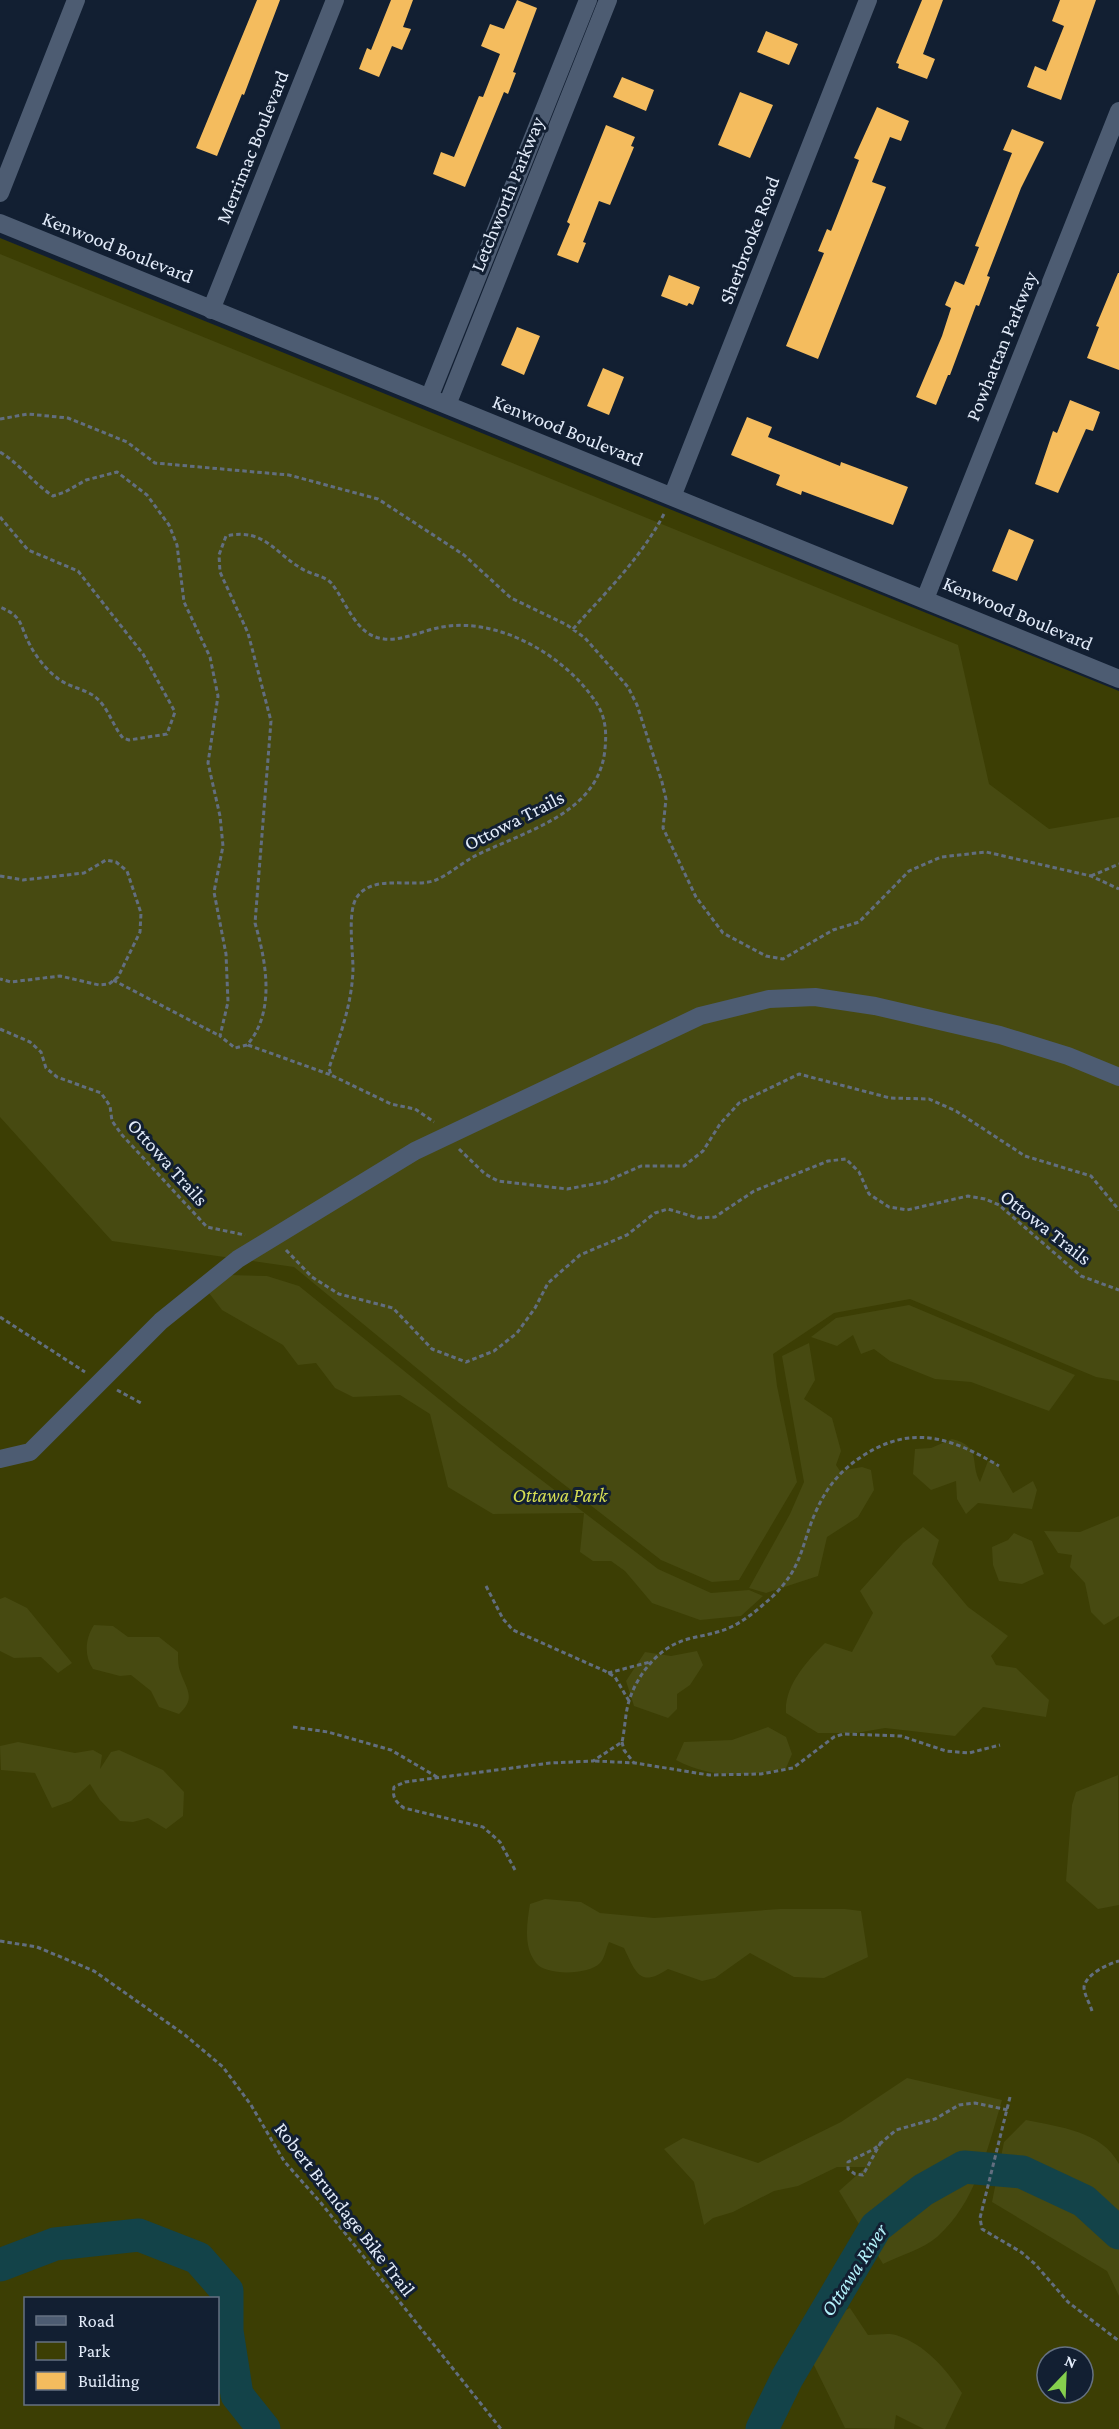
<svg xmlns="http://www.w3.org/2000/svg" width="1119" height="2429" font-family="'Crimson Pro',serif">
<style>
.green{fill:#3c3e04;fill-rule:evenodd}
.forest{fill:#474a11}
.lines{fill:none;stroke-linecap:round;stroke-linejoin:round}
.river{stroke:#134349;stroke-width:33}
.building{fill:#f4bc5e}
.path{stroke:#626e7f;stroke-width:3;stroke-dasharray:4.5 3;stroke-linecap:butt}
.minor{stroke:#4d5c72;stroke-width:18}
.labels{text-anchor:middle;stroke-width:6;stroke-linejoin:round;paint-order:stroke}
.street-label{font-size:20px;fill:#e2ebf9;stroke:#121f32}
.park-label{font-size:20px;font-style:italic;fill:#d4dc53;stroke:#121f32}
.water-label{font-size:21px;font-style:italic;fill:#b2f0f9;stroke:#121f32}
</style>
<rect width="100%" height="100%" fill="#121f32"/>
<path class="green" d="M0,238l1119,453v1738h-1119zM26,2298h192v106h-192zM1047,2357h36v36h-36z"/>
<path class="forest" d="M0,254l958,391 31,139 60,45 70,-12v564l-23,-4 -186,-78 -76,14 -61,41 4,32 20,96 -58,98 -27,2 -51,-22 -202,-157 -165,-136 -182,-26 -112,-124z
M229,1275l38,1 32,10 203,164 156,119 53,24 38,-3 14,6 -22,20 -41,4 -48,-17 -27,-32 -14,-10h-18l-13,-9 4,-39 -91,1 -45,-27 -18,-73 -30,-19 -47,2 -18,-9 -19,-25 -18,2 -15,-20 -61,-35 -13,-17z
M909,1305l166,70 -26,36 -78,-29 -36,-3 -45,-18 -16,-12 -13,5 -8,-19 -16,11 -26,-9 25,-19z
M809,1343l6,37 -11,19 28,19 9,33 -5,14 4,6 22,-4 9,3 3,20 -16,27 -31,20 -9,39 -52,17 -17,-5 41,-74 14,-32 -22,-126z
M952,1439c31,8 17,23 28,43l8,-21 8,2 17,30 20,-12 4,9 -5,19 -54,-6 -12,11 -9,-15 -1,-18 -25,9 -18,-16 2,-25 16,-1z
M1119,1516v100l-15,9 -13,-13 -6,-29 -15,-16 2,-12 -14,-2 -14,-22 36,1z
M923,1527l16,13 -7,24 36,43 40,29 -17,20 5,9 20,3 33,32 -3,17 -63,-10 -28,29 -70,-8 -29,5h-38l-32,-20c-2,-27 21,-52 39,-70l27,9 21,-39 -13,-22 43,-48z
M1014,1533l18,8 12,33 -22,10 -23,-3 -6,-16 -1,-18 16,-7z
M5,1597l22,11 45,55 -14,10 -17,-16 -27,1 -14,-7v-52z
M94,1625l19,1 15,11h31l19,15c0,6 0,14 2,19 6,18 17,27 -1,43l-20,-7 -8,-16 -20,-16 -11,1 -27,-7c-9,-13 -8,-30 1,-44z
M697,1651l6,14 -13,20 -13,9v15l-9,9 -34,-12 -8,-25 19,-29 26,4z
M768,1727l18,10 6,17 -6,14c-38,9 -74,11 -110,-8l8,-18 48,-2z
M18,1742l57,11 18,-3 9,5 -2,14 11,-17 8,-2 44,20 21,22 -1,24 -17,13 -18,-11 -15,4 -13,-1 -20,-21 -10,-16 -19,17 -19,7 -17,-35 -34,-3 -1,-24z
M1118,1775l1,130 -21,4 -32,-28 6,-76 4,-13z
M545,1899l36,3 19,11 54,5 126,-9h65l16,2 7,46 -44,21 -30,-1 -44,-24 -35,25 -13,3 -34,-12c-28,19 -32,4 -44,-21l-15,-6c-3,6 -4,16 -9,21 -11,12 -54,13 -64,0 -13,-16 -9,-40 -6,-59z
M907,2078l95,22c-14,47 -26,103 -65,137 -14,12 -38,19 -54,27l-44,-73 27,-24h-29l-39,19 -24,5 -41,21 -20,6 -9,7 -10,-43 -30,-33 19,-11 75,25 83,-41z
M1026,2120c33,7 76,11 93,44v132l-12,-25 -115,-69 12,-60z
M850,2308l18,27c9,0 20,-2 28,0 30,10 49,33 66,58l-17,36h-21l-28,-14 -2,14 -49,-1 -36,-73 12,-34z"/>
<g class="lines">
<path class="river" d="M0,2265l55,-21 84,-9 59,23 29,33v40l10,64 27,34
M762,2429l25,-51 89,-151 47,-37 41,-23 58,5 62,29 35,32"/>
</g>
<path class="building" d="M257,0h23l-36,95 -2,-1 -25,62 -21,-8z
M391,0h22l-10,27 8,2 -9,21 -10,-4 -13,31 -20,-8 8,-21 4,2z
M517,0l20,8 -24,64 3,1 -8,21 -4,-2 -39,95 -32,-13 8,-22 13,5 25,-61 4,1 17,-43 -19,-8 9,-22 14,5z
M922,0h21l-20,54 12,5 -8,20 -29,-11 1,-4 -3,-1z
M1060,0h36l-35,100 -34,-13 8,-21 11,5 18,-45 -12,-5z
M766,31l32,13 -9,21 -32,-13z
M622,77l32,13 -8,21 -33,-14z
M740,92l33,13 -23,53 -32,-13z
M877,107l32,14 -8,20 -11,-4 -18,45 14,5 -68,172 -32,-13 38,-93 -6,-2 9,-22 4,2 28,-71 -5,-2z
M606,125l29,12 -4,9 3,1 -24,58 -11,-4 -16,41 3,1 -8,20 -21,-8 13,-31 -3,-2z
M1012,129l32,13 -23,46 -34,88 3,1 -11,29 -3,-1 -26,70h-2l-12,30 -20,-8 26,-61 9,-28 -6,-3 10,-24 9,4 15,-38 -4,-1 37,-93 -9,-3z
M1118,273h1v97l-32,-12 12,-31 -3,-1z
M669,275l31,12 -7,18 -4,-2 -2,3 -26,-10z
M517,327l23,9 -16,39 -23,-10z
M603,368l21,9 -15,38 -22,-9z
M1070,400l30,12 -7,19 -7,-2 -28,64 -23,-9 18,-53 4,2z
M747,417l25,10 -4,10 72,29 1,-4 67,25 -15,38 -91,-34 -1,4 -25,-10 4,-10 -49,-20z
M1009,529l25,11 -17,41 -25,-10z"/>
<g class="lines">
<path class="path" d="M0,419l28,-5 40,4 59,24 28,21 134,12 89,24 86,56 47,43 56,27 18,13 43,49 9,18 25,77 4,17 -3,29 33,69 27,36 43,23 17,3 50,-29 26,-8 50,-51 32,-14 45,-5 105,24 28,13
M0,452c20,12 33,31 53,44l12,-4 21,-12 31,-8 30,23 22,30 8,20 7,57 26,55 8,39 -10,67 12,53 3,30 -9,46 12,62 2,48 -8,34 15,12 12,-3c29,-33 19,-84 8,-122l16,-202 -23,-88 -28,-61 -1,-17 7,-19c40,-9 50,20 80,35 8,4 21,6 26,13 15,19 24,52 52,55 19,2 40,-9 58,-12 55,-10 120,27 151,71 12,16 14,31 12,51 -6,66 -82,82 -132,108 -12,7 -24,17 -37,23 -23,9 -62,-7 -79,17 -10,14 -4,54 -4,72 -1,35 -13,67 -24,99l2,7 60,29 24,5 19,13
M0,517l28,33 50,21 65,83 32,58 -8,22 -38,6 -6,-2c-11,-13 -15,-32 -29,-42 -10,-7 -24,-9 -34,-16 -12,-8 -24,-23 -30,-35 -11,-20 -6,-28 -30,-38
M573,629c33,-37 69,-72 92,-117
M0,876l23,4 61,-7 22,-13 10,2 11,9 14,42 -1,19 -22,45 -9,7 -10,1 -39,-9 -49,6 -11,-3
M1091,876l28,-12
M113,980l107,56
M0,1029l30,13 11,10 5,16 11,9 44,16 9,13 2,15 10,14 85,92 38,8
M248,1045l83,30
M459,1149l26,25 13,7 69,8 38,-7 36,-16h43l19,-15 17,-27 19,-21 60,-29 91,24 39,1 27,12 69,45 66,20 28,34
M286,1250l26,27 27,17 54,14 39,41 34,13 28,-11 23,-18 18,-25 13,-25 32,-28 47,-20 28,-22 13,-4 30,9 17,-1 39,-26 74,-30 18,-2 13,13 10,22 20,13 18,3 61,-14 17,3 14,6 82,71 38,14
M0,1317l85,55
M117,1390l24,13
M486,1586l17,33 10,11 92,41 10,6 14,24
M608,1673l42,-11
M293,1727l35,5 63,18 46,27
M622,1742l2,8 10,13
M595,1761l40,2 74,12 52,-1 32,-6 41,-31 9,-3 58,2 45,15 23,2 31,-8
M515,1870l-15,-28 -17,-15 -79,-19c-8,-6 -12,-10 -10,-21l11,-5 145,-19 43,-2 29,-19c3,-13 3,-28 7,-41 8,-26 29,-53 56,-61 16,-5 33,-6 48,-14 14,-7 28,-19 40,-30 31,-30 28,-53 44,-87 11,-24 25,-40 47,-54 49,-31 88,-17 135,11
M0,1941l37,6 57,24 91,64 38,32 28,38 33,56 37,42 180,226
M1092,2011c-2,-7 -8,-17 -8,-24 2,-13 24,-23 35,-26
M1010,2097l-30,121 2,11 39,23 14,12 33,38 51,39
M881,2142l-18,33 -8,-1 -7,-5v-7l26,-13 22,-19 39,-11 24,-14 16,-2 33,7"/>
<path class="minor" d="M0,193l76,-193
M0,223l1119,456
M211,310l124,-310
M429,398l159,-398
M447,405l161,-405
M672,497l196,-497
M925,599l194,-488
M0,1459l30,-7 131,-131 77,-62 177,-108 285,-135 69,-17 46,-2 60,9 125,29 68,21 51,21"/>
</g>
<g class="labels">
<g class="street-label">
<text transform="translate(252 147) rotate(-68)" y="7">Merrimac Boulevard</text>
<text transform="translate(507 194) rotate(-68)" y="7">Letchworth Parkway</text>
<text transform="translate(749 240) rotate(-69)" y="7">Sherbrooke Road</text>
<text transform="translate(118 247) rotate(22)" y="7">Kenwood Boulevard</text>
<text transform="translate(1001 346) rotate(-68)" y="7">Powhattan Parkway</text>
<text transform="translate(568 430) rotate(22)" y="7">Kenwood Boulevard</text>
<text transform="translate(1018 613) rotate(23)" y="7">Kenwood Boulevard</text>
<text transform="translate(514 820) rotate(-27)" y="7">Ottowa Trails</text>
<text transform="translate(168 1162) rotate(48)" y="7">Ottowa Trails</text>
<text transform="translate(1046 1227) rotate(38)" y="7">Ottowa Trails</text>
<text transform="translate(345 2209) rotate(52)" y="7">Robert Brundage Bike Trail</text>
</g>
<g class="park-label">
<text x="560" y="1502">Ottawa Park</text>
</g>
<g class="water-label">
<text transform="translate(854 2270) rotate(-57)" y="7">Ottawa River</text>
</g>
</g>
<rect x="24" y="2297" width="195" height="108" fill="#121f32" stroke="#657182" stroke-width="1.5"/>
<rect x="36" y="2316" width="30" height="9" fill="#4d5c72" stroke="#657182" stroke-width="1.5"/>
<text x="78" y="2327" font-size="18" fill="#e2ebf9">Road</text>
<rect x="36" y="2342" width="30" height="18" fill="#3c3e04" stroke="#657182" stroke-width="1.5"/>
<text x="78" y="2357" font-size="18" fill="#e2ebf9">Park</text>
<rect x="36" y="2372" width="30" height="18" fill="#f4bc5e" stroke="#657182" stroke-width="1.5"/>
<text x="78" y="2387" font-size="18" fill="#e2ebf9">Building</text>
<g transform="translate(1065 2375) rotate(23)"><circle r="28" fill="#121f32" stroke="#657182" stroke-width="1.5"/>
<path d="M0-4.5L10 22L0 15L-10 22Z" fill="#85cf4d"/>
<text y="-9" font-size="16" font-weight="bold" text-anchor="middle" fill="#e2ebf9">N</text>
</g>
</svg>
